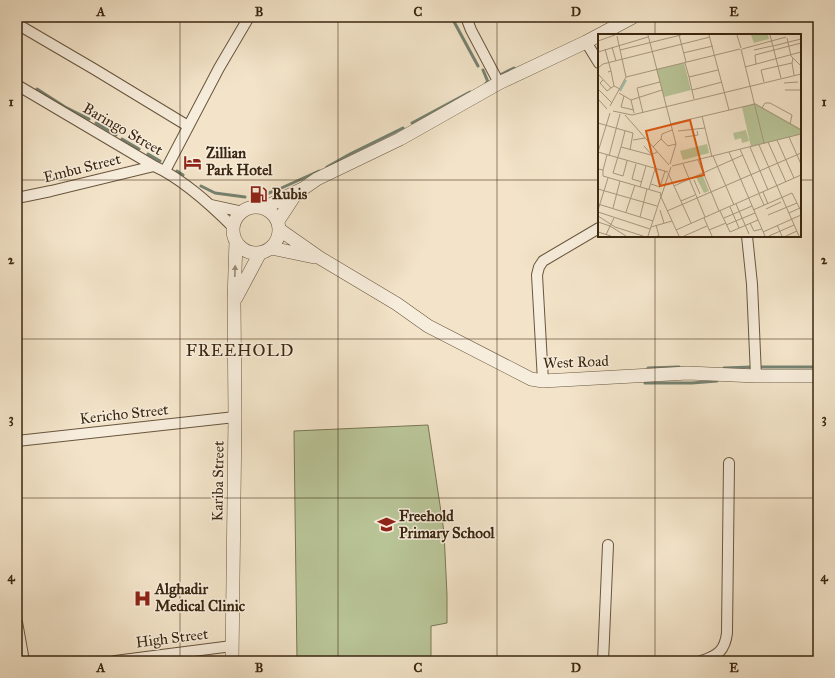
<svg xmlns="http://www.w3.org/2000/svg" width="835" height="678" font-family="'IM FELL Great Primer',serif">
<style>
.green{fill:#b9c598;stroke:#7a7654}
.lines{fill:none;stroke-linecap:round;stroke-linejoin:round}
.stream{stroke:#758271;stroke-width:3}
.minor-casing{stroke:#68563e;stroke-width:12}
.tertiary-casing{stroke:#68563e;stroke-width:14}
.minor{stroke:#f7eddc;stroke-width:10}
.tertiary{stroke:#f7eddc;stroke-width:13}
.oneway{fill:#988a76}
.grid{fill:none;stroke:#3a2610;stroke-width:1;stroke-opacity:0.55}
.labels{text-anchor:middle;stroke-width:3;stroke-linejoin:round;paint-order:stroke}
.street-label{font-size:15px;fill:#3a2610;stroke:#f7eddc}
.poi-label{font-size:15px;font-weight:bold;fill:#3a2610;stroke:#f7eddc;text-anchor:start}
.quarter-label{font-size:17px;letter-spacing:1px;fill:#3a2610;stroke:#f7eddc}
.inset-river{fill:none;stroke:#9cbfb1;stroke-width:2}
.inset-road{fill:none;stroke:#a9987f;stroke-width:1}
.view{fill:#df560c;fill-opacity:0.15;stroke:#df560c;stroke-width:2}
.inset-edge{fill:none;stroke:#3a2610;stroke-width:2}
.neatline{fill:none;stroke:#3a2610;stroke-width:1.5}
.grid-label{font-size:13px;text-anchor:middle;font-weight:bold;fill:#3a2610}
</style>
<rect width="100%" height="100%" fill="#f3e4c9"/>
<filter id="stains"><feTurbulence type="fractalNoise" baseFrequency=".005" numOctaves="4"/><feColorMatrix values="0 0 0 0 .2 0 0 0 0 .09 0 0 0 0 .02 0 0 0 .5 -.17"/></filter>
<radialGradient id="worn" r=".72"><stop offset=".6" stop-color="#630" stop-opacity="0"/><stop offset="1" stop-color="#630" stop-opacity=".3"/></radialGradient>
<path class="green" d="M428,425l16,107 3,63v28l-16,3v35h-134l-3,-230z"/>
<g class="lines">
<path class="stream" d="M452,18l26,48
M483,70l5,12 -2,1
M500,75l14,-7
M37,89l28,18 24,12
M96,123l20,12
M412,123l58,-31
M122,139l17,10
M148,154l12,7
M327,167l23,-13 53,-26
M177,171l6,4
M201,186l14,7 30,4
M258,197l19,-7 42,-19
M761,367h57
M648,368l31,-1
M724,368l28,-1
M645,383h47l25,-2"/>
<defs>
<path id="minor" d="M466,17l5,13 28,53
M17,24l77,45 94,57
M586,42l13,21
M17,85l137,81c29,13 57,39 80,62
M165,171l54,-103 30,-51
M17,198l34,-7 103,-25
M211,205l32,7
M747,236l5,48 4,92
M543,381l-6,-106 2,-8 4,-6 56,-33
M17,441l218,-24
M17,622l7,39
M115,661l117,-15
M603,661l5,-116
M701,661c17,-5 24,-11 26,-28l2,-170"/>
<path id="tertiary" d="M233 230a23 23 0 1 1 46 0a23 23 0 1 1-46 0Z
M264,208l40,-20 13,-9 83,-40 99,-56 87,-41 47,-25
M278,221l19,-29
M280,230l40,28 77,46 31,22 103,53 12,2 145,-8 68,3h62
M271,248l43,9
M236,298l24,-45
M232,661l3,-244 -1,-116 2,-60"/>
</defs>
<use href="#minor" class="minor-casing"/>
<use href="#tertiary" class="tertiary-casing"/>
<use href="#minor" class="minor"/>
<use href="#tertiary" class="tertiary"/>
</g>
<defs><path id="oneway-solid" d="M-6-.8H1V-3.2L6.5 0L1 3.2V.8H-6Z"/></defs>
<use class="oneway" href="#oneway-solid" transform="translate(235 271) rotate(-88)"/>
<path class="grid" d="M180,17v644M338,17v644M497,17v644M655,17v18M17,180h582M800,180h18M655,236v425M17,339h801M17,498h801"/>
<defs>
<symbol id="hotel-bare" viewBox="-9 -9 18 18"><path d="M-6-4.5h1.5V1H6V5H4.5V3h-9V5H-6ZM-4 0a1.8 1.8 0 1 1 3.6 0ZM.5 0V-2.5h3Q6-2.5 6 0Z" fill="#8f2418" stroke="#f7eddc" stroke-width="2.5" paint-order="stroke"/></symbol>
<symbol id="fuel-bare" viewBox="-9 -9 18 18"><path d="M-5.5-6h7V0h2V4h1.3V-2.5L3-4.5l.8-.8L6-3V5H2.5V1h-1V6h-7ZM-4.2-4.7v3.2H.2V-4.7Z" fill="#8f2418" stroke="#f7eddc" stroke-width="2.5" paint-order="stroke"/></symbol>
<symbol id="school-bare" viewBox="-9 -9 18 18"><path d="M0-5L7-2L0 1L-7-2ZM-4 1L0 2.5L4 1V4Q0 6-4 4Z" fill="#8f2418" stroke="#f7eddc" stroke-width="2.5" paint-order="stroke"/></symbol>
<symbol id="hospital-bare" viewBox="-9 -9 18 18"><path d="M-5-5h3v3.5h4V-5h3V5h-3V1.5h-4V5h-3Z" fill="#8f2418" stroke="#f7eddc" stroke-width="2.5" paint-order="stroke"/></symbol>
</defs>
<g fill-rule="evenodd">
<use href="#hotel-bare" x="180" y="150" width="25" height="25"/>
<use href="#fuel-bare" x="246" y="182" width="25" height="25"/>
<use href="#school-bare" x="374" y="512" width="25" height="25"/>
<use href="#hospital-bare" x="130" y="586" width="25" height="25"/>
</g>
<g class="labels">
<g class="street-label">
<text transform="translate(123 129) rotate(30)" y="5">Baringo Street</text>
<text transform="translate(82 168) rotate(-14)" y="5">Embu Street</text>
<text transform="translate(576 362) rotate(-2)" y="5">West Road</text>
<text transform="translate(124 414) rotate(-6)" y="5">Kericho Street</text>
<text transform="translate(218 481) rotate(-89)" y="5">Kariba Street</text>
<text transform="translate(172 638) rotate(-7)" y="5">High Street</text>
</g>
<g class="poi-label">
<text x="206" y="158">Zillian<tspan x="206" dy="17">Park Hotel</tspan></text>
<text x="272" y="199">Rubis</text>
<text x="399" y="521">Freehold<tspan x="399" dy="17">Primary School</tspan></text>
<text x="155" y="594">Alghadir<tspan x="155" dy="17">Medical Clinic</tspan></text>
</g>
<g class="quarter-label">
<text x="240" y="356">FREEHOLD</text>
</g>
</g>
<g transform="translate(598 34)">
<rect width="203" height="203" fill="#f3e4c9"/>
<path d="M153,1h17l1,4 -15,4zM86,29l7,27 -27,7 -8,-28zM157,69l46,26v5l-50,13 -9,-40zM148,96l3,11 -7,2 -1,-5 -6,2 -2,-7zM109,110l2,9 -26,7 -3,-9zM104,140l7,17 -5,2 -8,-16z" fill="#b9c598"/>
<path class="inset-river" d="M22,57l6,-11"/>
<path class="inset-road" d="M50,1l28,109 -6,20M81,1l7,27M111,1l20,75M139,1l4,13M172,1l11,43M189,4l4,18 10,10M0,7l17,-6M175,12l28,-7M14,13l4,14M7,15l6,22M143,15l23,94M144,15l44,-12M22,16l61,-15M156,16l18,-4M0,18l50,-15M85,19l30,-7M87,29l4,14M194,29l2,12M158,30l-1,-9 46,-12M147,33l56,-15M0,34l5,-4 107,-27M10,38l3,-1 3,15 6,3M0,40l13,14 3,-2M28,43l114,-28M5,46l-3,3 7,8 4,-3M166,48l-3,-12 31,-7 1,-5M186,49l14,-1M0,55l14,14M94,56l30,-8M187,56h16M21,59l12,7 3,13M26,62l-3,11 13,3M0,65l9,10M96,65l-5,-22 29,-7M33,66l31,-10M12,72l16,-29 -9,-41M164,74l3,-5h5l22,12 -2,9M15,77l19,4 169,-41M12,79l-12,39 70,20M45,79l-6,-25 23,-6M27,81l44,50M104,82l10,41M0,89l35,10 -3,17M72,90l85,-20 46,26M27,97l-4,16 30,8 6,-3M80,97l27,-3M87,103l13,-2 -1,-4M191,103l12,27M63,105l1,-5 10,-4M35,106l12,-2M179,106l17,38M170,108l18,40M161,111l40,91M46,112l8,9M23,113l-8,26 10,3 4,-15M55,113l8,-8 7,7 8,-2M152,113l18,43M142,115l19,44M131,118l36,84M11,122l11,-42M115,122l21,49M100,126l21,51M38,130l-4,15 10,3M85,130l22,53M74,132l129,-32M73,133l-10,30 18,39M0,135l5,1 4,-15M5,136v6l58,17 -1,3M70,139l23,50M96,146l6,14M53,150l9,3 5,-16M76,152l69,-31M42,153l6,-21M0,155l59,17M51,155l6,-20M165,158l5,12M161,160l5,11M83,167l14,-6M0,170l55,17M138,170l13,30M132,173l9,21M15,174l7,-27M168,175l15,-7M0,176l10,-32M62,176l4,13M155,176l39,-17 9,18M69,177l134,-58M122,177l10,21 28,-12M0,178l52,17M28,178l9,-27M191,179l11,-5M170,181l29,-12M0,182l17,11 28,9M42,183l7,-28M106,184l8,18M126,184l28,-12M0,188l12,4 4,-8M152,189l4,8 8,-2M58,191l3,11h-2M128,191l29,-12M179,191l5,11M53,193l21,-6M78,196l125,-55M111,196l17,-7M0,198l13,4M165,198l38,-17M8,201l4,-9 16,10M50,202l13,-40M86,202l23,-10M171,202l25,-11M188,202l11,-5"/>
<path class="view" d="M92,86l14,55 -44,11 -14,-55z"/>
<rect width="203" height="203" class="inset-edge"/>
</g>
<rect width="835" height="678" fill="none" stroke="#f3e4c9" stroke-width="44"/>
<rect x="22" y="22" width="791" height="634" class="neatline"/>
<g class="grid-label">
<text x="101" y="16">A</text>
<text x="259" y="16">B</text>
<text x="418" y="16">C</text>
<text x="576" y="16">D</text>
<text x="734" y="16">E</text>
<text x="11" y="106">1</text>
<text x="824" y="106">1</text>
<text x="11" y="264">2</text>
<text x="824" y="264">2</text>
<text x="11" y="423">3</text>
<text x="824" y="423">3</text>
<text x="11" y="581">4</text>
<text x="824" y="581">4</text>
<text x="101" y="672">A</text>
<text x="259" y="672">B</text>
<text x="418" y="672">C</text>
<text x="576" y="672">D</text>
<text x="734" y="672">E</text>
</g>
<rect width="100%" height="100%" filter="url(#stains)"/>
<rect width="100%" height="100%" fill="url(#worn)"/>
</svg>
